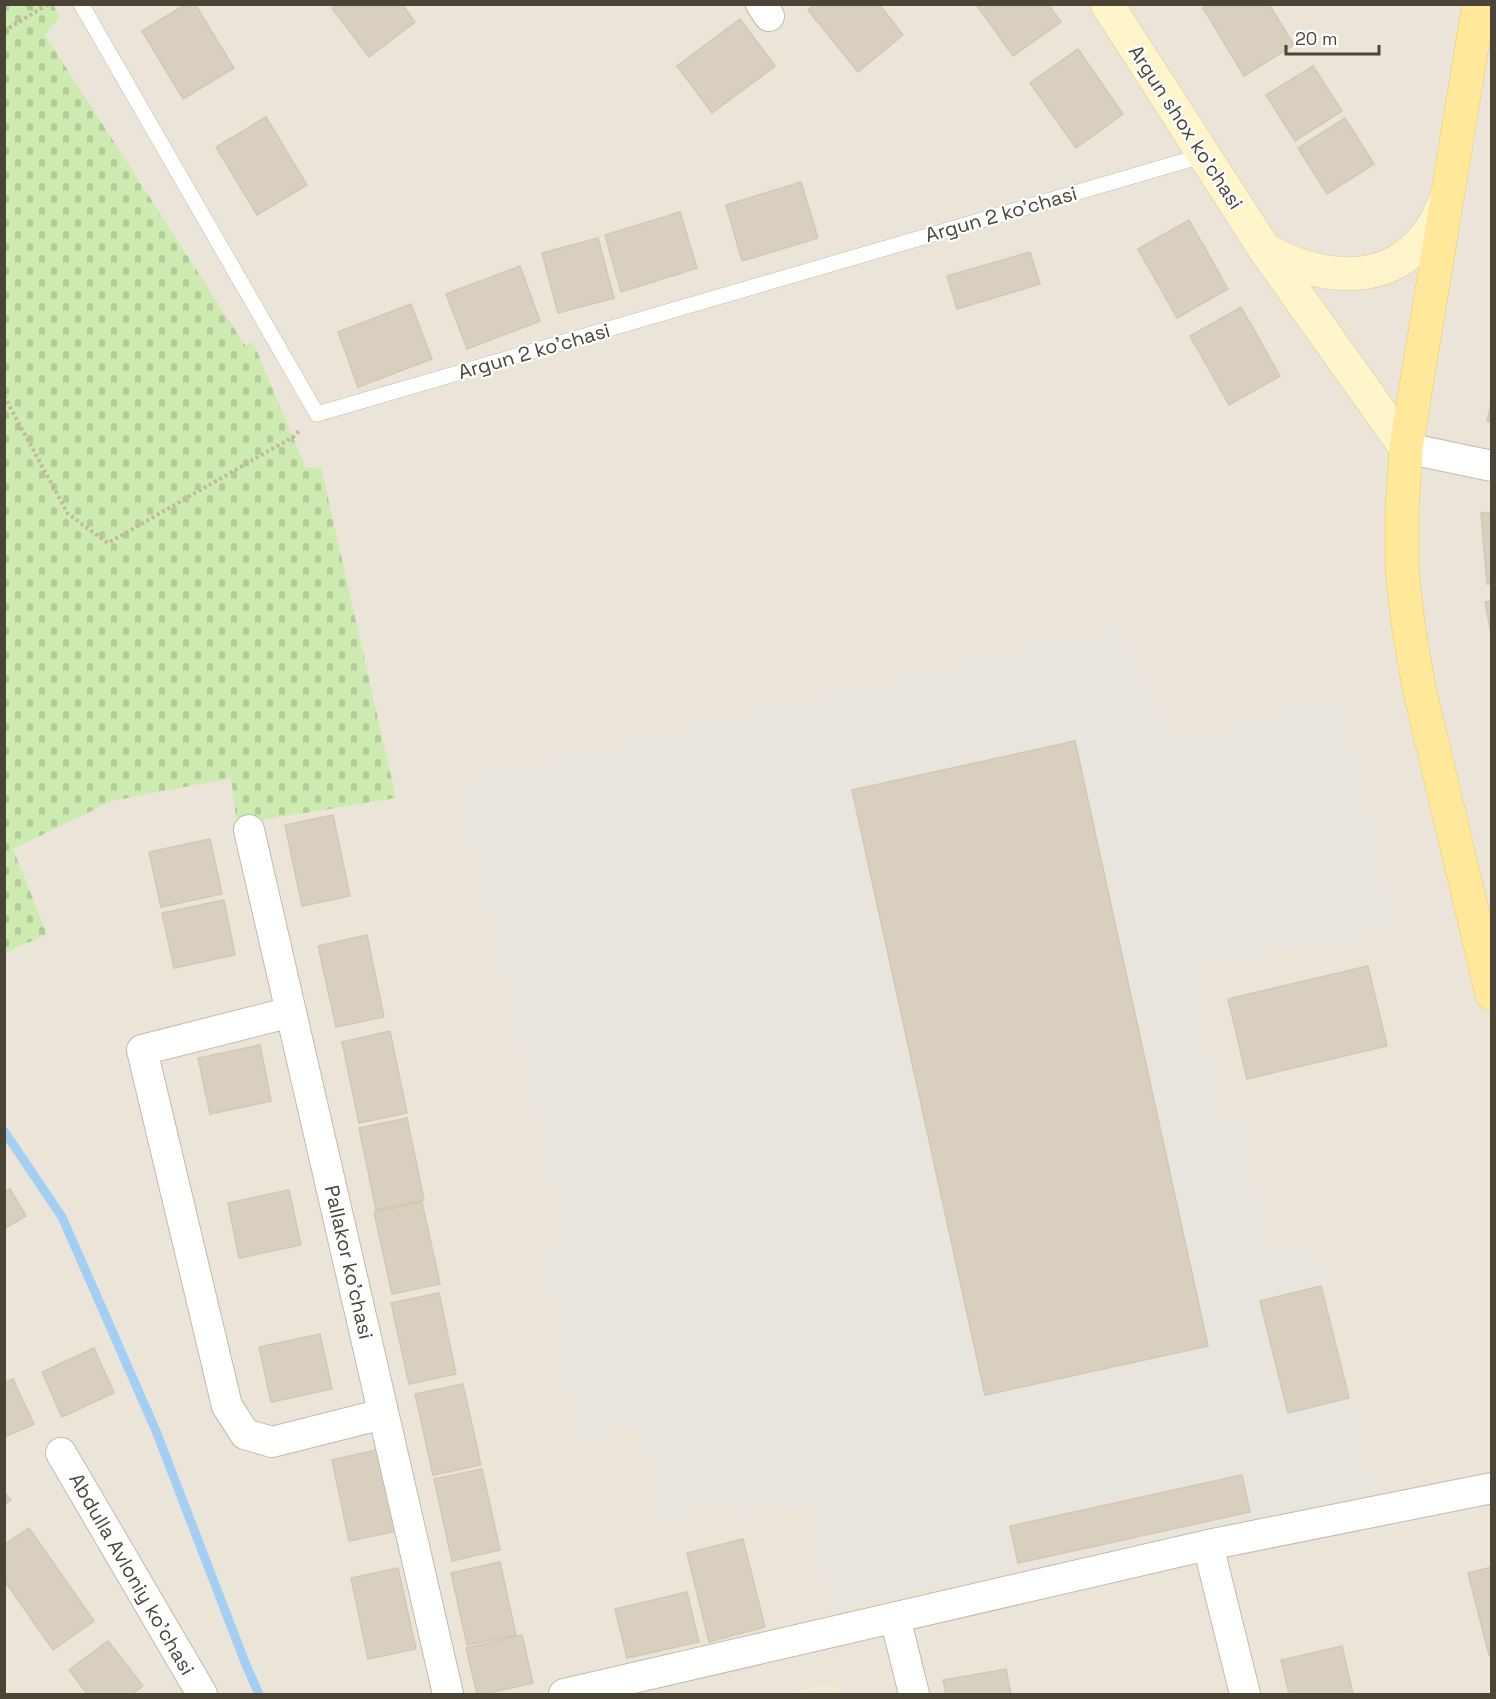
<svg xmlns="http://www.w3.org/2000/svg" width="1496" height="1699" font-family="'Space Grotesk',sans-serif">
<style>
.residential{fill:#eae5d8}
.industrial{fill:#e8e4de}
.education{fill:#efe9d3}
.cemetery{fill:url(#cemetery-stones)}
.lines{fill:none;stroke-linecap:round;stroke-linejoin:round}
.stream{stroke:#a4cff4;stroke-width:9}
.building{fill:#d8cfbf;stroke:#d3c8b1;stroke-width:1.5}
.lane-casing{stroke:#c2bbac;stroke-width:16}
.street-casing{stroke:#c2bbac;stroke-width:32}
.secondary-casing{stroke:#d8ca98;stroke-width:34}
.primary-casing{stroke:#eaca64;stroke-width:34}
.path{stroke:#c4b99c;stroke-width:4;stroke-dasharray:3 3;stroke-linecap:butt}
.lane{stroke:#fff;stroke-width:15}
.street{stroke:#fff;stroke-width:30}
.secondary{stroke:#fff5cb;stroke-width:33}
.primary{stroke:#ffe89a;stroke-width:33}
.labels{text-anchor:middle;stroke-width:4.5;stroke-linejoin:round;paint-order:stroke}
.street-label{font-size:20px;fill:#4a4437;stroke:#fff}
</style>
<defs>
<pattern id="cemetery-stones" width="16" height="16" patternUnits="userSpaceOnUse" patternTransform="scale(1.5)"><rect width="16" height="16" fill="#ceebb1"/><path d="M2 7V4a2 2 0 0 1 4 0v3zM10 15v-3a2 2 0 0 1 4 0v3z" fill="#b2cb99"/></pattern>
</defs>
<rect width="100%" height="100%" fill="#f6f3ea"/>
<path class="residential" d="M5,5h1486v1689h-1486z"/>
<path class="industrial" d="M1117,628l58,116 164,-48 54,233 -203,37 32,154 19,-3 26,134 47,-6 59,247 -541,116 -23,-102 -68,7 -6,-12 -76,17 -14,-92 -68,12 -32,-181 25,-8 -114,-466z"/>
<path class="education" d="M837,1682l3,12h-54z"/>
<path class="cemetery" d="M4,5h49l7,12 -15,18 201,312 7,-5 53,126 15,-1 75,331 -159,26 -6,-46 -119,23 -99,48 34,85 -42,19z"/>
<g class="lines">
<path class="stream" d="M4,1131l58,86 94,214 90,234 13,29"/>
</g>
<path class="building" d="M186,4h9l39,64 -51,31 -41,-68z
M336,4h66l13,18 -46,35 -37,-49z
M815,4h64l24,31 -45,37 -50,-62z
M976,4h72l13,18 -48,34z
M1209,4h60l25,41 -50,31 -41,-68z
M740,19l35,47 -63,47 -35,-47z
M1078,49l45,65 -47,34 -46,-65z
M1313,66l29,45 -47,30 -29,-46z
M266,117l41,68 -50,30 -41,-68z
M1345,118l29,46 -47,30 -29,-46z
M801,182l17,56 -76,23 -16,-56z
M680,212l17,56 -76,24 -16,-57z
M1189,220l39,69 -51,29 -39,-69z
M598,238l16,60 -56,15 -16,-60z
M1030,252l10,32 -83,25 -10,-33z
M520,266l20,55 -73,28 -21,-55z
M411,304l21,55 -74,28 -20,-55z
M1241,307l39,69 -51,29 -39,-69z
M1492,401v21l-5,-1z
M1492,512v72h-5l-6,-71z
M1492,601v38l-7,-37z
M1075,741l133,605 -223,49 -133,-605z
M333,815l17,81 -48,10 -17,-81z
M210,839l12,55 -61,13 -12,-55z
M224,900l11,55 -61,13 -12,-55z
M367,935l17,82 -48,10 -18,-81z
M1368,966l19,80 -140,33 -19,-80z
M390,1031l17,82 -48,10 -17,-81z
M260,1045l11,56 -61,13 -12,-56z
M407,1118l17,82 -48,10 -17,-82z
M10,1189l16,27 -22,13v-37z
M289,1190l12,55 -62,13 -11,-55z
M422,1202l18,82 -48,10 -18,-82z
M1321,1286l28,112 -61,15 -28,-112z
M439,1293l17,81 -47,10 -18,-81z
M320,1334l12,55 -61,13 -12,-55z
M94,1348l20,45 -52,24 -20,-45z
M13,1379l21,45 -30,13v-54z
M463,1384l18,81 -48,10 -18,-81z
M380,1449l17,82 -48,10 -17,-81z
M482,1469l18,81 -48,11 -18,-82z
M1242,1475l8,37 -232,51 -8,-37z
M4,1492l7,8 -7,5z
M29,1528l65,93 -41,29 -49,-70v-35z
M743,1539l22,88 -56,15 -22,-89z
M500,1562l16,73 -49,10 -16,-72z
M1492,1567v87l-3,1 -21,-82z
M398,1568l18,81 -48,10 -17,-81z
M687,1592l12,50 -72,16 -12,-49z
M522,1635l11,48 -48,11h-8l-11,-46z
M108,1641l35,45 -11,8h-45l-18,-24z
M1342,1646l11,48h-64l-8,-34z
M1006,1669l5,25h-65l-3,-14z"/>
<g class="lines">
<defs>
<path id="lane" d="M81,4l236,410 888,-259"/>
<path id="street" d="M761,4l8,12
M1406,448l86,18
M249,830l199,864
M291,1012l-149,38 85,356 18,28 27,8 111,-28
M61,1453l141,241
M1208,1545l37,149
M895,1617l19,77
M564,1694l644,-149 284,-57"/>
<path id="secondary" d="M1107,4l158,246 141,198
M1266,250c54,30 123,39 163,-18 7,-9 12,-22 17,-33"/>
<path id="primary" d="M1479,4l-73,444 -4,61v62l7,59 10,58 73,306"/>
</defs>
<use href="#lane" class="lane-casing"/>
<use href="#street" class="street-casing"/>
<use href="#secondary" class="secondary-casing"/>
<use href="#primary" class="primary-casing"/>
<path class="path" d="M4,31l44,-27
M4,396l64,118 40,29 185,-106 8,-8"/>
<use href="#lane" class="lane"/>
<use href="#street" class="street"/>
<use href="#secondary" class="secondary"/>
<use href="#primary" class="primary"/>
</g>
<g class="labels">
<g class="street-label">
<text transform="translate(1186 127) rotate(57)" y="7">Argun shox ko'chasi</text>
<text transform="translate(1001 214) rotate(-16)" y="7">Argun 2 ko'chasi</text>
<text transform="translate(534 351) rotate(-16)" y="7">Argun 2 ko'chasi</text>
<text transform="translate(349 1262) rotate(77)" y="7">Pallakor ko'chasi</text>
<text transform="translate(132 1574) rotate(60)" y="7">Abdulla Avloniy ko'chasi</text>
</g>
</g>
<rect width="1496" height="1699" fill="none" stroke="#4a4437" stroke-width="12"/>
<path d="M1286 45v9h93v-9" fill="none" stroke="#4a4437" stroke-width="3"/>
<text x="1295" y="45" font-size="18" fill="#4a4437" stroke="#ffffff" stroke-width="4.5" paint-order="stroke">20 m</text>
</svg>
